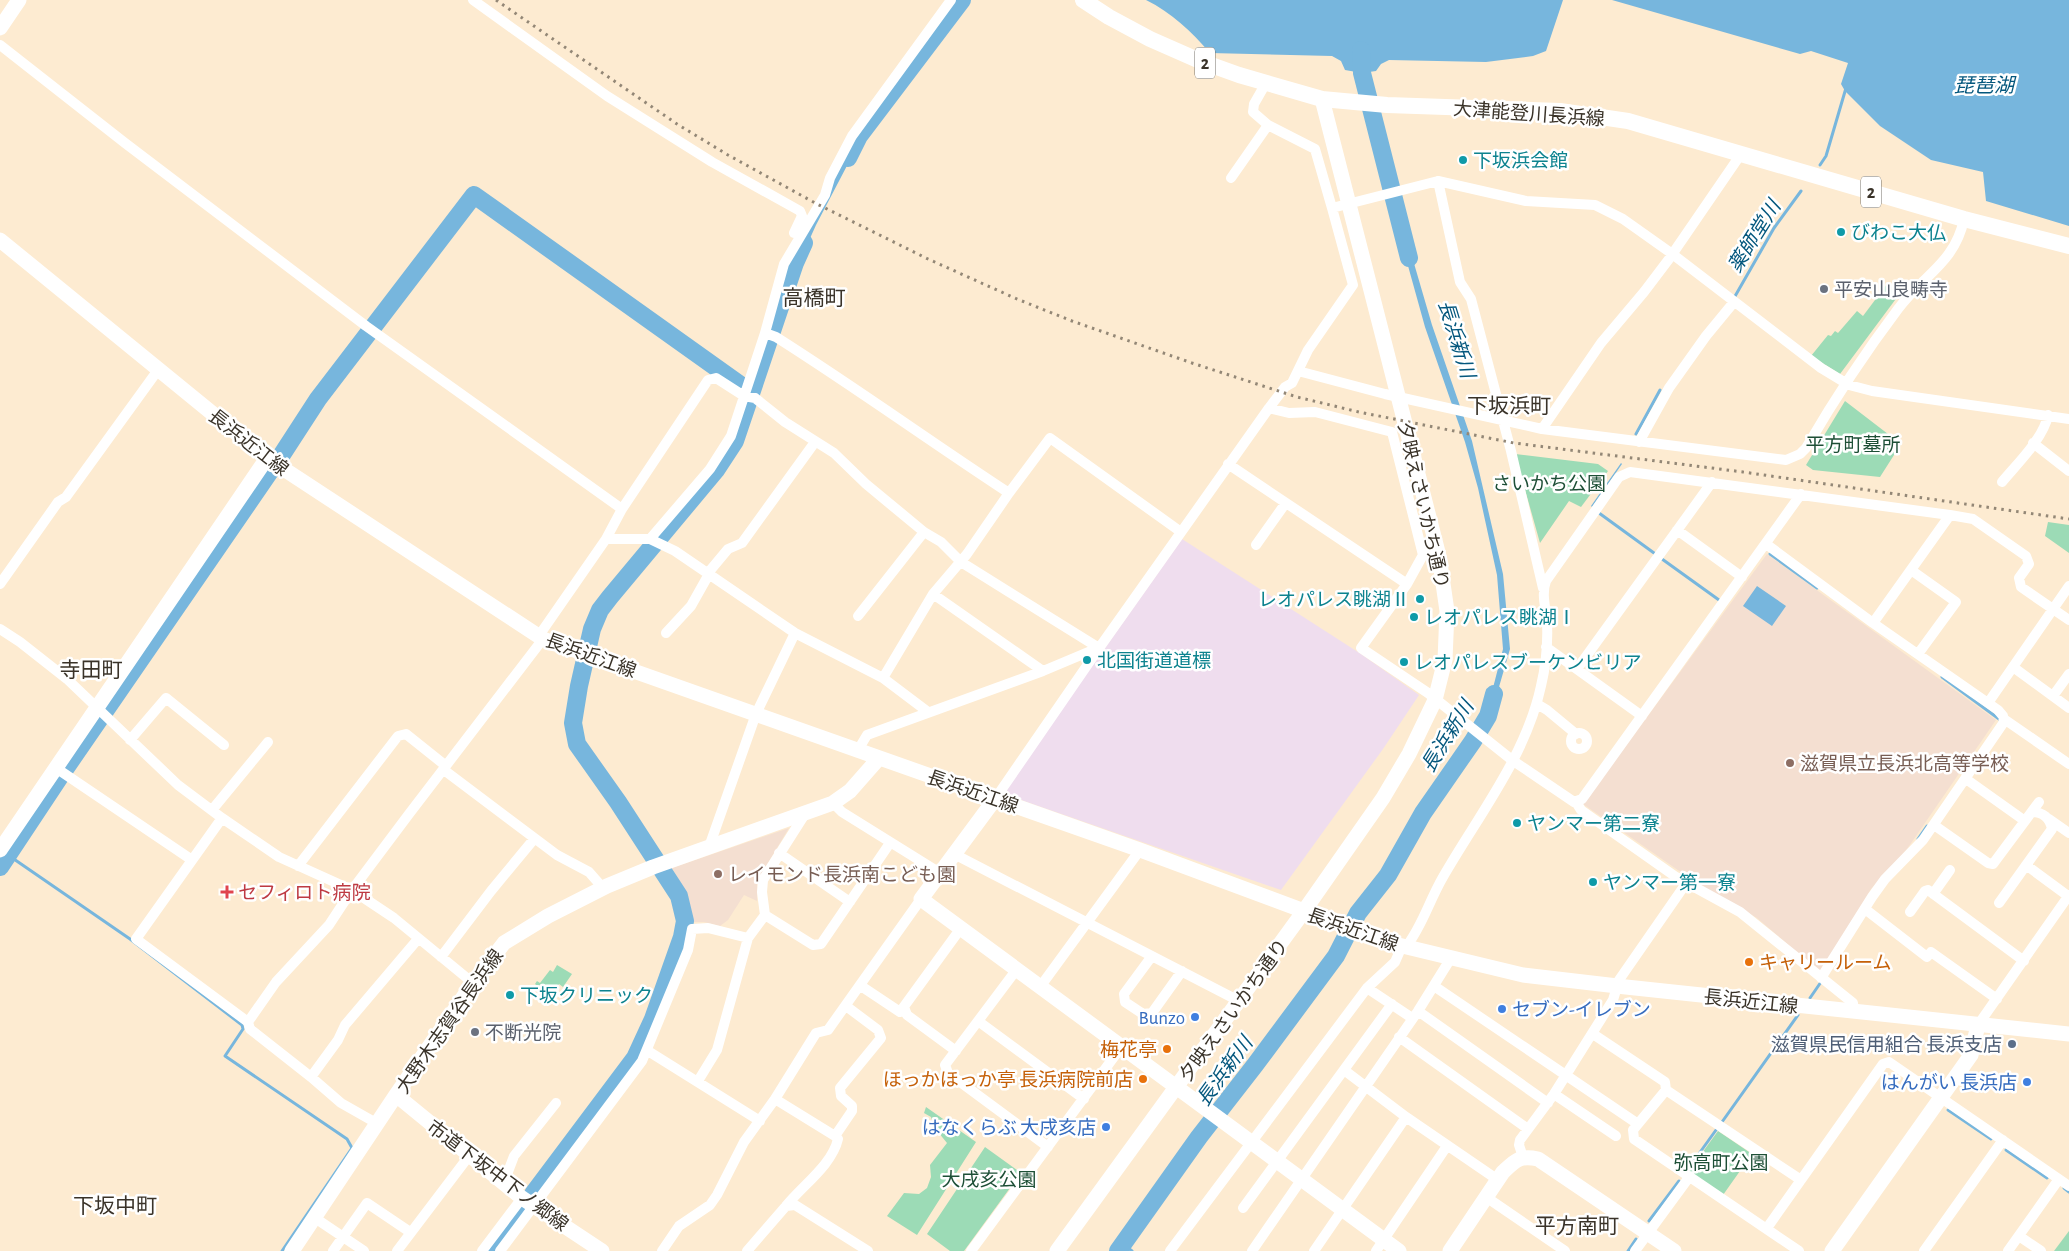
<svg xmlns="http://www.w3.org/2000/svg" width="2069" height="1251" font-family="'Alegreya Sans','Noto Sans JP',sans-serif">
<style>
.industrial{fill:#efddee}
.education{fill:#f4dfd1}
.green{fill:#9cdbb6}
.water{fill:#77b6dd}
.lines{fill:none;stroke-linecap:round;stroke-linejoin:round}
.stream{stroke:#77b6dd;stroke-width:3}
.river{stroke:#77b6dd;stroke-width:18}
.street{stroke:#fff;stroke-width:10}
.secondary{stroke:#fff;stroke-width:15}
.primary{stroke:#fff;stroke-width:16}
.rail{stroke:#938776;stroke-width:3;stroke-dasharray:2.5 5;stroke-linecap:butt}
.culture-dot{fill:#0f9aa8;stroke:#fff;stroke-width:2}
.worship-dot{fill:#6b7280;stroke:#fff;stroke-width:2}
.education-dot{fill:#8d6e63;stroke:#fff;stroke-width:2}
.health-dot{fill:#e0444e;stroke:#fff;stroke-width:2}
.food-dot{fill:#e8710a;stroke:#fff;stroke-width:2}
.shop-dot{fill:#3f7fe0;stroke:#fff;stroke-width:2}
.service-dot{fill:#5c6f8a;stroke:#fff;stroke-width:2}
.labels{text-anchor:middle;stroke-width:5;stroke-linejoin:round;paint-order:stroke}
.shield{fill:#fff;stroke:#757069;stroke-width:1}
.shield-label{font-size:18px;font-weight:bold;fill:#3a3329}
.street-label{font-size:19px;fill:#3a3329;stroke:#fff}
.culture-label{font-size:19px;fill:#0d838f;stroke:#fff;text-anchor:start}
.worship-label{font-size:19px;fill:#5b616d;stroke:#fff;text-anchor:start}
.park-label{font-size:19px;fill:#1d4f36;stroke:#fff}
.education-label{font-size:19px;fill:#785e54;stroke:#fff;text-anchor:start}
.health-label{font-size:19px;fill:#be3a42;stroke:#fff;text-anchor:start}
.food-label{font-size:19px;fill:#c56008;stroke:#fff;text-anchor:end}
.shop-label{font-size:19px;fill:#366cbe;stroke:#fff;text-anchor:end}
.service-label{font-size:19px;fill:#4e5e75;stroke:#fff;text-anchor:end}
.water-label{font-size:20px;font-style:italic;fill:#04577d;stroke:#fff}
.quarter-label{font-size:21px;fill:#3a3329;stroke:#fff}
</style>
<rect width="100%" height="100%" fill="#fdebd1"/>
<path class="industrial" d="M1182,539l179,115 58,41 -36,54 -102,141 -277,-96 1,-5z"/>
<path class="education" d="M1767,554l229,166 -89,129 -36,40 -51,83 -63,-54 -62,-36 -112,-78z
M789,828l-32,53v20l-13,-6 -16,25 -8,6 -16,-4h-11l-7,-30 -14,-24z"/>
<path class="green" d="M1894,283l10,5 -64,86 -29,-18 17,-21 3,1 4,-5 3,2 19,-22 6,5 24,-32 4,3z
M1845,401l56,43 -21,33 -67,-7 -7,-5z
M1515,454l83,10 10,7 -27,36 -12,-6 -29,42z
M2048,522l21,3v28l-24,-17z
M557,965l15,9 -9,13 -4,-3 -8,10 -11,-9 -1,2 -4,-3 2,-3 3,2 10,-13 3,2z
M926,1107l50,35 -59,93 -30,-19 17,-23 15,1 8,-6 4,-11 -1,-12 17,-22 -13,-16 -3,-10 -7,-4z
M1718,1131l34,23 -29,41 -34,-24z
M985,1147l36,26 -57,78h-14l-23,-17z
M2069,1231v20h-15z"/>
<path class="water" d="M1146,0h417l-17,51 -13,5 -47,6 -97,-2 -8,4 -5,7 -14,2 -17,-3 -4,-9 -9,-5 -122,-3c-19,-22 -38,-40 -64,-53z
M1612,0h457v226l-83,-25 -3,-29 -52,-12 -51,-34 -35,-35 -4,-7 7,-21 -37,-12 -11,3z
M857,134l5,3 -46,88 -18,40 -5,-3 18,-39z
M1406,236l26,89 40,116 31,133 7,75 -20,69 -4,-3 17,-66 -6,-74 -19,-87 -13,-46 -40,-115 -25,-90z
M1621,463l1,1 -30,43 -1,-1z
M1757,586l29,20 -14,20 -29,-20z"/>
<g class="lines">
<path class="stream" d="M1820,165l6,-9 20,-68
M1734,298l40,-70 27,-37
M1636,434l24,-44
M1599,513l55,40
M1770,554l47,34
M1662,559l57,41
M1942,677l57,42
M1918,839l9,-13
M8,855l122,84 112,86 1,4 -18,27 122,83 5,9 -70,103
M1810,998l11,-16
M1948,1110l43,29
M1722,1122l76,-107
M2006,1150l41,28
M1688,1169l28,-39
M2064,1188l5,4
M1649,1221l30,-40
M1123,1244l9,7
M1628,1251l8,-12"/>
<path class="river" d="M1361,50l1,23 47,185
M848,158l11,-22 103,-136
M281,456l37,-57 156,-204 268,191 10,2
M0,867l63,-95 208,-302
M533,1194l102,-136 18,-39 29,-82 3,-16 -6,-25 -61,-94 -41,-58 -4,-21 6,-37 13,-57 8,-19 10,-13 106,-127 19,-29 60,-178 9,-20
M490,1251l31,-42
M1118,1251l81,-114 56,-72 81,-109 22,-43 30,-38 35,-62 50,-72 15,-25 6,-22"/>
<path class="street" d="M473,0l134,96 105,66 88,49 2,5 -8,17
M0,45l125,98 241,183 256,183
M1266,83l-12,21 -1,8 15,13
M1231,178l37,-53 47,24 17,59
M1438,181l22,101 11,17 40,152 32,137
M765,333l11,4c79,50 155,105 233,156l41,-55 131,94
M1298,371l87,23 157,35 244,31 14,-6 6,-6c28,-48 58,-94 92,-139 25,-34 57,-46 66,-90
M1269,408l20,5 26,-1 77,20 31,123 -16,29 -46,64 67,45 84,67 62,42 8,-3 219,-305
M1542,429l59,-86 43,-51 25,-33 72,-105
M1639,442l30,-54 37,-52 28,-34
M2033,443l36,28
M1228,464l179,120
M2002,482c14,-17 42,-44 46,-67
M1950,515l23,4 53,37 3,8 -10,14 2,9 48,33
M1677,530l65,47
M606,539h44l25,12 120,82 88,45 45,34
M650,539l60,-70 21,-33 34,-103 19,-69 41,-69 5,-17 22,-42 99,-136
M1766,544l107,79
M1256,545l29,-41
M1911,570l45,32 -38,52
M708,573l20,-24 14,-6 73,-101
M0,584l58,-82 8,-5 92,-127
M933,594l110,77
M858,616l66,-84
M0,629l20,13 47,37 111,106 44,33 57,39 73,33 42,28 79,65
M666,633l25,-27 18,-32
M538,637l68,-98 16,-30 86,-129 8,-2 28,18 11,2 30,24 49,31 32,31 58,48 17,10 20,20 138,86
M1546,647l96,69
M2013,667l56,41
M1577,669l135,-187
M883,678l50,-84 34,-40 42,-61
M2053,696l16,-22
M1988,703l81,-117
M1537,704l10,6 29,24
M2004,719l65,45
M1571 741a8 8 0 1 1 16 0a8 8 0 1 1-16 0Z
M130,740l36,-42 58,47
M858,750l9,-15 176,-64 50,-21 4,1 172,-243 16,-21 7,-4 16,-33 45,-65 -21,-77 106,-27 88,20 69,4 28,14 48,34 150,115 28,17 23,6 197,28
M56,768l136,92
M444,770l113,85 32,17 14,16
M1966,779l59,42
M995,799l102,-148
M1576,802l5,8 95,67 64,35 113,91 1,8
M833,803l9,9 98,61
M212,810l56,-68
M222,818l-86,121 112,83 2,7 61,48 30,26 37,21
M2049,819l20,14
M1934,825l54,38 5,1 46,-62
M709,847l47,-133 39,-81
M779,853l71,49
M954,854l285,147
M2026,865l42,31
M298,866l100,-130 8,-2 40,32
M1933,894l17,-24
M1999,903l53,-74c-2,-11 -9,-17 -20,-17
M1865,909l62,48 4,-5 66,47
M1910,912l15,-21 3,-1 96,71
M765,915l48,30 8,-1 69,-101
M1406,947c17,-22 23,-46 37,-70 35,-61 83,-121 98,-191 5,-21 7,-43 6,-64 -1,-13 -6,-28 -1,-41l73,-104 11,-5 320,43 -77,108 125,87 5,6 1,6 -81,118 -38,39 -13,18 -51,81
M1152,956l-28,38 1,8 18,12 9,-1 30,-42
M441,957l50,-66 43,-52
M1017,969l-72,96 3,8 100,74
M861,986l39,26 61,-84
M1434,986l204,138
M1040,987l100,-137
M1367,988l45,30
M904,1007l3,8 49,36
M1418,1011l130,92
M978,1021l106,78
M248,1022l28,-40 53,-57 23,-35 57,-76 134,-175
M1978,1025l91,-130
M1593,1034l72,48 1,8 135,90
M1399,1037l129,92
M648,1051l112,70
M1344,1070l62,47 92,63
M311,1077l27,-37 7,-15 73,-86
M698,1081l19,-31 31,-112 17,-23 -3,-23 1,-12 42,-66
M1666,1090l-33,40 1,9 165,112
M1554,1094l62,42
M775,1099l60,37
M1523,1157l-4,-12 1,-5 34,-46 59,-94 6,-20 68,-98
M502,1182l4,-5 8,-21 42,-53
M1486,1197l79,54
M786,1206c17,-21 46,-41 52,-67l-3,-3 17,-25v-5l-11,-10 -1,-8 41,-50 -3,-8 -32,-24
M1243,1208l149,-204
M315,1218l49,33
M1767,1228l116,-164 6,-2 180,124
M2019,1236l22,15
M333,1251l34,-48 43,29
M397,1251l72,-95
M482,1251l40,-53
M500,1251l142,-190 46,-111 4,-21 16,-1 40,10
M662,1251l17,-25 31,-21 7,-10 27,-53 31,-43 41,-66 12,-3 93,-131
M747,1251l39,-45 9,-1 73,46
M971,1251l151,-205
M1170,1251l197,-263 28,-26 7,-16
M1252,1251l166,-240 33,-53
M1314,1251l92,-134
M1376,1251l71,-105
M1635,1251l55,-75
M1924,1251l79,-111
M2008,1251l51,-72"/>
<path class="secondary" d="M0,28l19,-28
M0,240l267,218 276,181 597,211 250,93 133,32 103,12 443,47
M995,799l-74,100 478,352
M0,850l267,-392
M396,1095l126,103 80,53
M292,1251l104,-156 77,-112 31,-40 44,-27 59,-30 46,-19 180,-64 17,-12 29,-33
M1057,1251l247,-340 79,-113 26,-44 26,-54 10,-40 2,-49 -8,-55 -117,-457
M1450,1251l53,-79c13,-12 17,-17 35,-13l136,92
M1832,1251l139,-196 7,-30"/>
<path class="primary" d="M1083,0l26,17 41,22 50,22 39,14 83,24 65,6 173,6 68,10 336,98 105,27"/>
<path class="rail" d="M496,0l181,124 51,31 89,49 111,55 89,40 55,22 120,42 105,34 62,15 155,31 229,29 326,47"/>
</g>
<g class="culture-dot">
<circle cx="1463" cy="160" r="5"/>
<circle cx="1841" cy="232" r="5"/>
<circle cx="1420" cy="599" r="5"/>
<circle cx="1414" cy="617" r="5"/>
<circle cx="1087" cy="660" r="5"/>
<circle cx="1404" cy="662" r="5"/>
<circle cx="1517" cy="823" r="5"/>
<circle cx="1593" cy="882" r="5"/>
<circle cx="510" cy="995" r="5"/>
</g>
<g class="worship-dot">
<circle cx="1824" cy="289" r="5"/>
<circle cx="475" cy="1032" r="5"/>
</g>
<g class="education-dot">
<circle cx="1790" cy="763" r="5"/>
<circle cx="718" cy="874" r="5"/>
</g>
<path class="health-dot" d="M224.5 884.5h5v5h5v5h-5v5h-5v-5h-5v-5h5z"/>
<g class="food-dot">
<circle cx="1749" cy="962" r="5"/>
<circle cx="1167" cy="1049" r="5"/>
<circle cx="1143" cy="1079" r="5"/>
</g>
<g class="shop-dot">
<circle cx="1502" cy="1009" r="5"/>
<circle cx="1195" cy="1017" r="5"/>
<circle cx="2027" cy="1082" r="5"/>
<circle cx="1106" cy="1127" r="5"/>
</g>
<circle class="service-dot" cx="2012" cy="1044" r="5"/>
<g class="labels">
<g class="shield">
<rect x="1195" y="47.5" width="20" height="31" rx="4"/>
<rect x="1861" y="176.5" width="20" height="31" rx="4"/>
</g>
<g class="shield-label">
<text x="1205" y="69">2</text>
<text x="1871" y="198">2</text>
</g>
<g class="street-label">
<text transform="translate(1529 113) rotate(4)" y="7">大津能登川長浜線</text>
<text transform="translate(249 442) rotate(38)" y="7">長浜近江線</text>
<text transform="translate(1424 505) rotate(77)" y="7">夕映えさいかち通り</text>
<text transform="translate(591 655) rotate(20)" y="7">長浜近江線</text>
<text transform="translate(973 791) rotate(19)" y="7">長浜近江線</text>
<text transform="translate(1353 929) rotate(19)" y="7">長浜近江線</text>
<text transform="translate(1751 1001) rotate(6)" y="7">長浜近江線</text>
<text transform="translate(1233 1010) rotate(-54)" y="7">夕映えさいかち通り</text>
<text transform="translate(449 1021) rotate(-55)" y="7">大野木志賀谷長浜線</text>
<text transform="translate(498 1175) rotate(37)" y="7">市道下坂中下ノ郷線</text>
</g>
<g class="culture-label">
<text x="1473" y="167">下坂浜会館</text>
<text x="1851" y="239">びわこ大仏</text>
<text x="1410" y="606" text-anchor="end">レオパレス眺湖Ⅱ</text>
<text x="1424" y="624">レオパレス眺湖Ⅰ</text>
<text x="1097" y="667">北国街道道標</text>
<text x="1414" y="669">レオパレスブーケンビリア</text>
<text x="1527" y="830">ヤンマー第二寮</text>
<text x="1603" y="889">ヤンマー第一寮</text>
<text x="520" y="1002">下坂クリニック</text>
</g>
<g class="worship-label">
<text x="1834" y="296">平安山良畴寺</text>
<text x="485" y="1039">不断光院</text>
</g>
<g class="park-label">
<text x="1853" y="451">平方町墓所</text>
<text x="1549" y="490">さいかち公園</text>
<text x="1721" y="1169">弥高町公園</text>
<text x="989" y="1186">大戌亥公園</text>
</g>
<g class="education-label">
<text x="1800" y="770">滋賀県立長浜北高等学校</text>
<text x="728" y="881">レイモンド長浜南こども園</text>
</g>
<g class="health-label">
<text x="238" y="899">セフィロト病院</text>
</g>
<g class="food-label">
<text x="1759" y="969" text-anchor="start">キャリールーム</text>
<text x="1157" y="1056">梅花亭</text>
<text x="1133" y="1086">ほっかほっか亭 長浜病院前店</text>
</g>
<g class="shop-label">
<text x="1512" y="1016" text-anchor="start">セブン-イレブン</text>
<text x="1185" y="1024">Bunzo</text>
<text x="2017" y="1089">はんがい 長浜店</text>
<text x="1096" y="1134">はなくらぶ 大戌亥店</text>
</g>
<g class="service-label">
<text x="2002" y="1051">滋賀県民信用組合 長浜支店</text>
</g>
<g class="water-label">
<text x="1984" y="92">琵琶湖</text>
<text transform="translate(1754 236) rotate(-58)" y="7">薬師堂川</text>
<text transform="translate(1457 339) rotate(73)" y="7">長浜新川</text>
<text transform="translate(1447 736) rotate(-58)" y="7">長浜新川</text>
<text transform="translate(1224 1071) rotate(-54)" y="7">長浜新川</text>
</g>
<g class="quarter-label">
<text x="814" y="305">高橋町</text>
<text x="1509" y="413">下坂浜町</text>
<text x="91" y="677">寺田町</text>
<text x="115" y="1213">下坂中町</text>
<text x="1577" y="1233">平方南町</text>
</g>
</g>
</svg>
